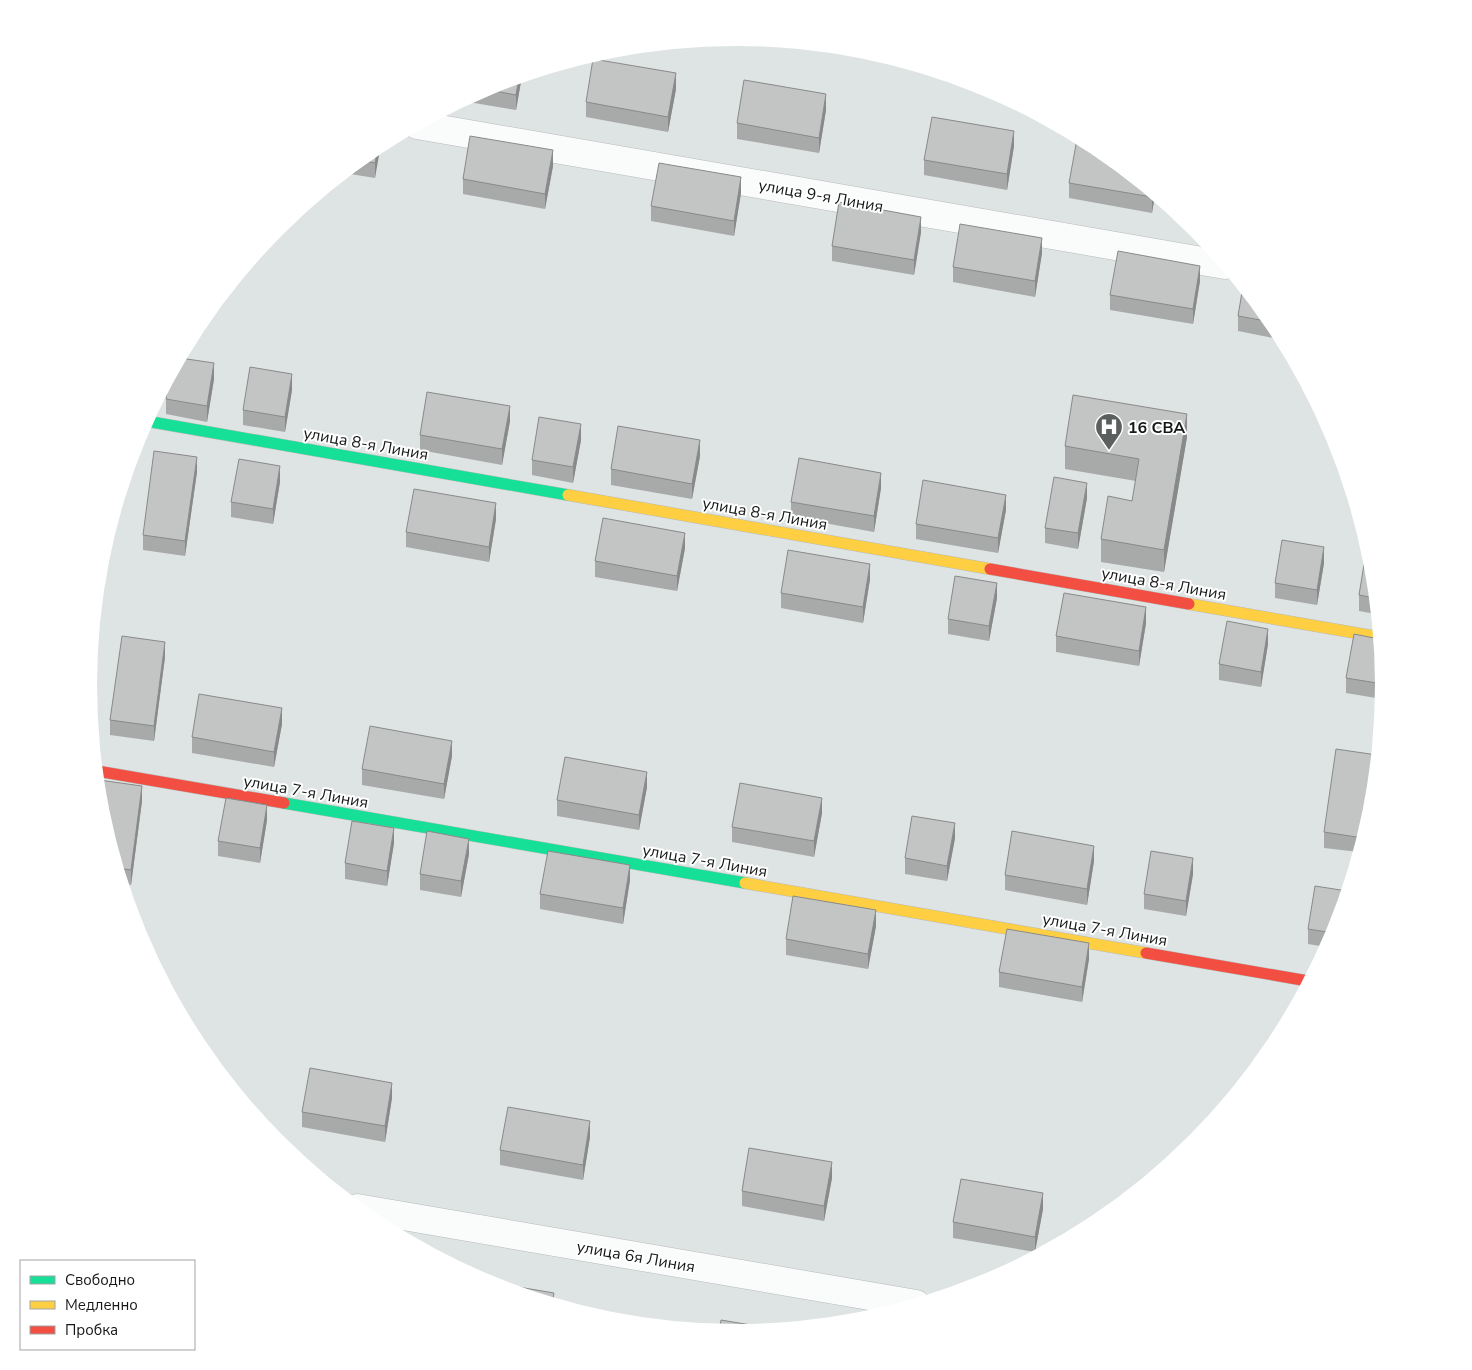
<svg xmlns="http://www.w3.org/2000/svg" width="1472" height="1370" font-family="'Nunito Sans',sans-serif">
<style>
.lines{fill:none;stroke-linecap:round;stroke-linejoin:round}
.street-casing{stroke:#b7bbba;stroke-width:29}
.fast-casing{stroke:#b7bbba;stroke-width:12}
.slow-casing{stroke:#b7bbba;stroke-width:12}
.jam-casing{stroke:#b7bbba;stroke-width:12}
.street{stroke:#fafbfb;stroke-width:28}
.fast{stroke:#16e098;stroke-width:11}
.slow{stroke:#ffcf43;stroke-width:11}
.jam{stroke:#f24e42;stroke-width:11}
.wall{fill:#a8a9a9}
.shaded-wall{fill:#888a89}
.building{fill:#c3c5c4;stroke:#888a89}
.labels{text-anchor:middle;stroke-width:4;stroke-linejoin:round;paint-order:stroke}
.street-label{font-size:16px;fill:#151817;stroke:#fff}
.poi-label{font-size:16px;font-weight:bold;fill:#151817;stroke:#fff;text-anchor:start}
</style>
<rect width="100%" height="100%" fill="#dee4e3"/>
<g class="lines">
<defs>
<path id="street" d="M417,125l808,140
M357,1208l559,96"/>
<path id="fast" d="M146,421l422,74
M284,803l461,80"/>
<path id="slow" d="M568,495l422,74
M1189,604l190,33
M745,883l401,70"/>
<path id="jam" d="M990,569l199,35
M97,771l187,32
M1146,953l162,28"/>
</defs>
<use href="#street" class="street-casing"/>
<use href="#fast" class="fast-casing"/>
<use href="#slow" class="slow-casing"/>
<use href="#jam" class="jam-casing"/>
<use href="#street" class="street"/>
<use href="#fast" class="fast"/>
<use href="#slow" class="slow"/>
<use href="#jam" class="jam"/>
</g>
<path class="wall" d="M522,76l-6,34 -54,-9 26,-14z
M676,89l-8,43 -82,-15v-15z
M826,110l-7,43 -82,-14v-16z
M377,146l-2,32 -31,-5z
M1014,146l-7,44 -83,-15v-15z
M553,166l-8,43 -82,-15v-15z
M1069,183l86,12 -3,18 -83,-15z
M741,193l-7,43 -83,-15v-15z
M921,232l-7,43 -82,-14v-15z
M1042,253l-7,44 -82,-15v-15z
M1200,281l-7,43 -83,-14v-15z
M1243,286l32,40 5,10 -1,3 -41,-8v-15z
M227,289l-1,8 -4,-1z
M214,379l-7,43 -41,-8v-15z
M292,390l-7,42 -42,-7v-15z
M510,421l-8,44 -82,-15v-15z
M1187,437l-23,135 -63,-10v-23l31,-38 4,-20 -71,-12v-23z
M581,440l-8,43 -41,-8v-15z
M700,456l-8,43 -81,-14v-16z
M197,472l-12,84 -42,-6v-15z
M280,482l-7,42 -42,-7v-15z
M881,488l-7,44 -83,-15v-15z
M1087,498l-9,51 -33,-6v-15z
M1006,510l-8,43 -82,-14v-15z
M496,519l-7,43 -83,-15v-15z
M685,548l-8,43 -82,-14v-16z
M1371,559l5,55 -17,-3v-16z
M1324,563l-7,42 -42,-7v-15z
M870,579l-7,44 -82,-15v-15z
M997,598l-8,43 -41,-7v-15z
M1146,623l-7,43 -83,-14v-16z
M1379,639l5,46 -2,14 -36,-6v-15z
M1268,644l-7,43 -42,-7v-16z
M165,657l-11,84 -44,-6v-15z
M282,724l-8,43 -82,-14v-16z
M452,756l-8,43 -82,-14v-16z
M647,787l-8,43 -82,-14v-16z
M142,801l-11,84 -8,-1 -22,-73z
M1371,812l-12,40 -35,-4v-16z
M822,813l-8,44 -82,-15v-15z
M267,820l-7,43 -42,-7v-15z
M955,838l-8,43 -42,-7v-16z
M394,843l-7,43 -42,-7v-16z
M469,854l-8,43 -41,-7v-16z
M1094,861l-7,44 -82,-15v-15z
M1193,874l-7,42 -42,-7v-15z
M630,880l-7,44 -83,-15v-15z
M876,926l-8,43 -82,-14v-16z
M1308,929l26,4 -7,14 -19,-3z
M1089,959l-7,43 -83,-15v-15z
M392,1098l-7,44 -83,-15v-15z
M590,1137l-7,43 -83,-15v-15z
M832,1178l-8,43 -82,-15v-15z
M1043,1209l-8,43 -82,-14v-16z"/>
<path class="shaded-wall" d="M676,73v16l-8,43v-15z
M522,76l-6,34v-15l3,-18z
M826,94v16l-7,43v-15z
M1014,131v15l-7,44v-16z
M381,144l-6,34v-15l3,-17z
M553,150v16l-8,43v-15z
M741,177v16l-7,43v-15z
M1153,193l2,2 -3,18v-16z
M921,217v15l-7,43v-15z
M1042,238v15l-7,44v-16z
M1200,266v15l-7,43v-15z
M214,363v16l-7,43v-16z
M292,374v16l-7,42v-15z
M510,406v15l-8,44v-16z
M1187,414v23l-23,135v-22z
M581,424v16l-8,43v-16z
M700,440v16l-8,43v-15z
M197,457v15l-12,84v-15z
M280,466v16l-7,42v-15z
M881,473v15l-7,44v-16z
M1087,483v15l-9,51v-16z
M1006,495v15l-8,43v-15z
M496,503v16l-7,43v-15z
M685,533v15l-8,43v-15z
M1324,547v16l-7,42v-15z
M870,564v15l-7,44v-16z
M997,583v15l-8,43v-15z
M1146,607v16l-7,43v-15z
M1268,629v15l-7,43v-15z
M165,642v15l-11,84v-15z
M282,708v16l-8,43v-15z
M452,741v15l-8,43v-15z
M647,772v15l-8,43v-15z
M142,786v15l-11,84v-15z
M822,798v15l-8,44v-16z
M267,805v15l-7,43v-15z
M955,823v15l-8,43v-15z
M394,828v15l-7,43v-15z
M469,839v15l-8,43v-16z
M1094,846v15l-7,44v-16z
M1193,858v16l-7,42v-15z
M630,865v15l-7,44v-16z
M876,910v16l-8,43v-15z
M1089,943v16l-7,43v-15z
M392,1083v15l-7,44v-16z
M590,1121v16l-7,43v-15z
M832,1162v16l-8,43v-15z
M1043,1193v16l-8,43v-15z"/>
<path class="building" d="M593,59l83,14 -8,44 -82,-15z
M519,77l-3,18 -32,-6 4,-2z
M744,80l82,14 -7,44 -82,-15z
M932,117l82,14 -7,43 -83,-14z
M470,136l83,14 -8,44 -82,-15z
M1077,139l7,1 12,7 57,46 -1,4 -83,-14z
M377,146h1l-3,17 -15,-3z
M659,163l82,14 -7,44 -83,-15z
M839,202l82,15 -7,43 -82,-14z
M960,224l82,14 -7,43 -82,-14z
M1118,251l82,15 -7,43 -83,-14z
M1243,286l29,36 -34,-6z
M180,358l34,5 -7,43 -41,-7 3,-20z
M250,367l42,7 -7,43 -42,-7z
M427,392l83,14 -8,43 -82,-14z
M1073,395l114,19 -23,136 -63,-11 7,-43 24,5 7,-42 -74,-13z
M539,417l42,7 -8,43 -41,-7z
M618,426l82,14 -8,44 -81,-15z
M154,451l43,6 -12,84 -42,-6z
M799,458l82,15 -7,43 -83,-14z
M239,459l41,7 -7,43 -42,-7z
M1054,477l33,6 -9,50 -33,-5z
M923,480l83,15 -8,43 -82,-14z
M414,489l82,14 -7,44 -83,-15z
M603,518l82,15 -8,43 -82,-15z
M1282,540l42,7 -7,43 -42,-7z
M788,550l82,14 -7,43 -82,-14z
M1366,552l3,1 2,6 4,39 -16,-3z
M955,576l42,7 -8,43 -41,-7z
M1064,593l82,14 -7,44 -83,-15z
M1227,621l41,8 -7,43 -42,-8z
M1354,634l25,5 4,45 -37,-6z
M122,636l43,6 -11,84 -44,-6z
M199,694l83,14 -8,44 -82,-15z
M370,726l82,15 -8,43 -82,-15z
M1336,749l41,6 -6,57 -8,26 -39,-6z
M565,757l82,15 -8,43 -82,-15z
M99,780l43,6 -11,84 -13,-2 -17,-57 -3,-26z
M740,783l82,15 -8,43 -82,-14z
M226,798l41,7 -7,43 -42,-7z
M912,816l43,7 -8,43 -42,-8z
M352,821l42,7 -7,43 -42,-8z
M427,831l42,8 -8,42 -41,-7z
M1012,831l82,15 -7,43 -82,-14z
M548,851l82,14 -7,43 -83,-14z
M1151,851l42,7 -7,43 -42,-7z
M1315,886l32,5 -13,42 -26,-4z
M793,896l83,14 -8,44 -82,-15z
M1007,929l82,14 -7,44 -83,-15z
M1296,999l2,1 -4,8z
M310,1068l82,15 -7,43 -83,-14z
M508,1107l82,14 -7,44 -83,-15z
M749,1148l83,14 -8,44 -82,-15z
M961,1179l82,14 -8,44 -82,-15z
M483,1281l71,12 -2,10 -64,-20z
M721,1320l42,7 -1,3 -26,2 -17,-1z"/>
<defs>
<symbol id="hospital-pin" viewBox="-11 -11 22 30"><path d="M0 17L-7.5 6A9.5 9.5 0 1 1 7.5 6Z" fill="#5b5f5e" stroke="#fff"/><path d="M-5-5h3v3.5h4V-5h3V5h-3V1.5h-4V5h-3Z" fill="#fff"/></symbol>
</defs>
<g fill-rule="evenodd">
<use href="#hospital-pin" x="1093" y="411" width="32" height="43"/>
</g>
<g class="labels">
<g class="street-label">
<text transform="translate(821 195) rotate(10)" y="6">улица 9-я Линия</text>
<text transform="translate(366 443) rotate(10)" y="6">улица 8-я Линия</text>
<text transform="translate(765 513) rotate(10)" y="6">улица 8-я Линия</text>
<text transform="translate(1164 583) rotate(10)" y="6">улица 8-я Линия</text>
<text transform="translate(306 791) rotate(10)" y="6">улица 7-я Линия</text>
<text transform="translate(705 860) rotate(10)" y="6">улица 7-я Линия</text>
<text transform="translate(1105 929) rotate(10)" y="6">улица 7-я Линия</text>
<text transform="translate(636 1256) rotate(10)" y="6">улица 6я Линия</text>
</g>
<g class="poi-label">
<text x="1128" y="433">16 СВА</text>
</g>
</g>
<path d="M0 0H1472V1370H0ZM97 685a639 639 0 1 1 1278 0a639 639 0 1 1-1278 0Z" fill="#fff" fill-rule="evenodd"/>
<rect x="20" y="1260" width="175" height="90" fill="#ffffff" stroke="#a1a3a2"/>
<rect x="30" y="1276" width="25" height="8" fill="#16e098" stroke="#a1a3a2"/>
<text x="65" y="1285" font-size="15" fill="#151817">Свободно</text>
<rect x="30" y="1301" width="25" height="8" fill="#ffcf43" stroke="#a1a3a2"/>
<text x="65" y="1310" font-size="15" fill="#151817">Медленно</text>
<rect x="30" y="1326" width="25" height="8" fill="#f24e42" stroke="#a1a3a2"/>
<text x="65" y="1335" font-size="15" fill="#151817">Пробка</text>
</svg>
